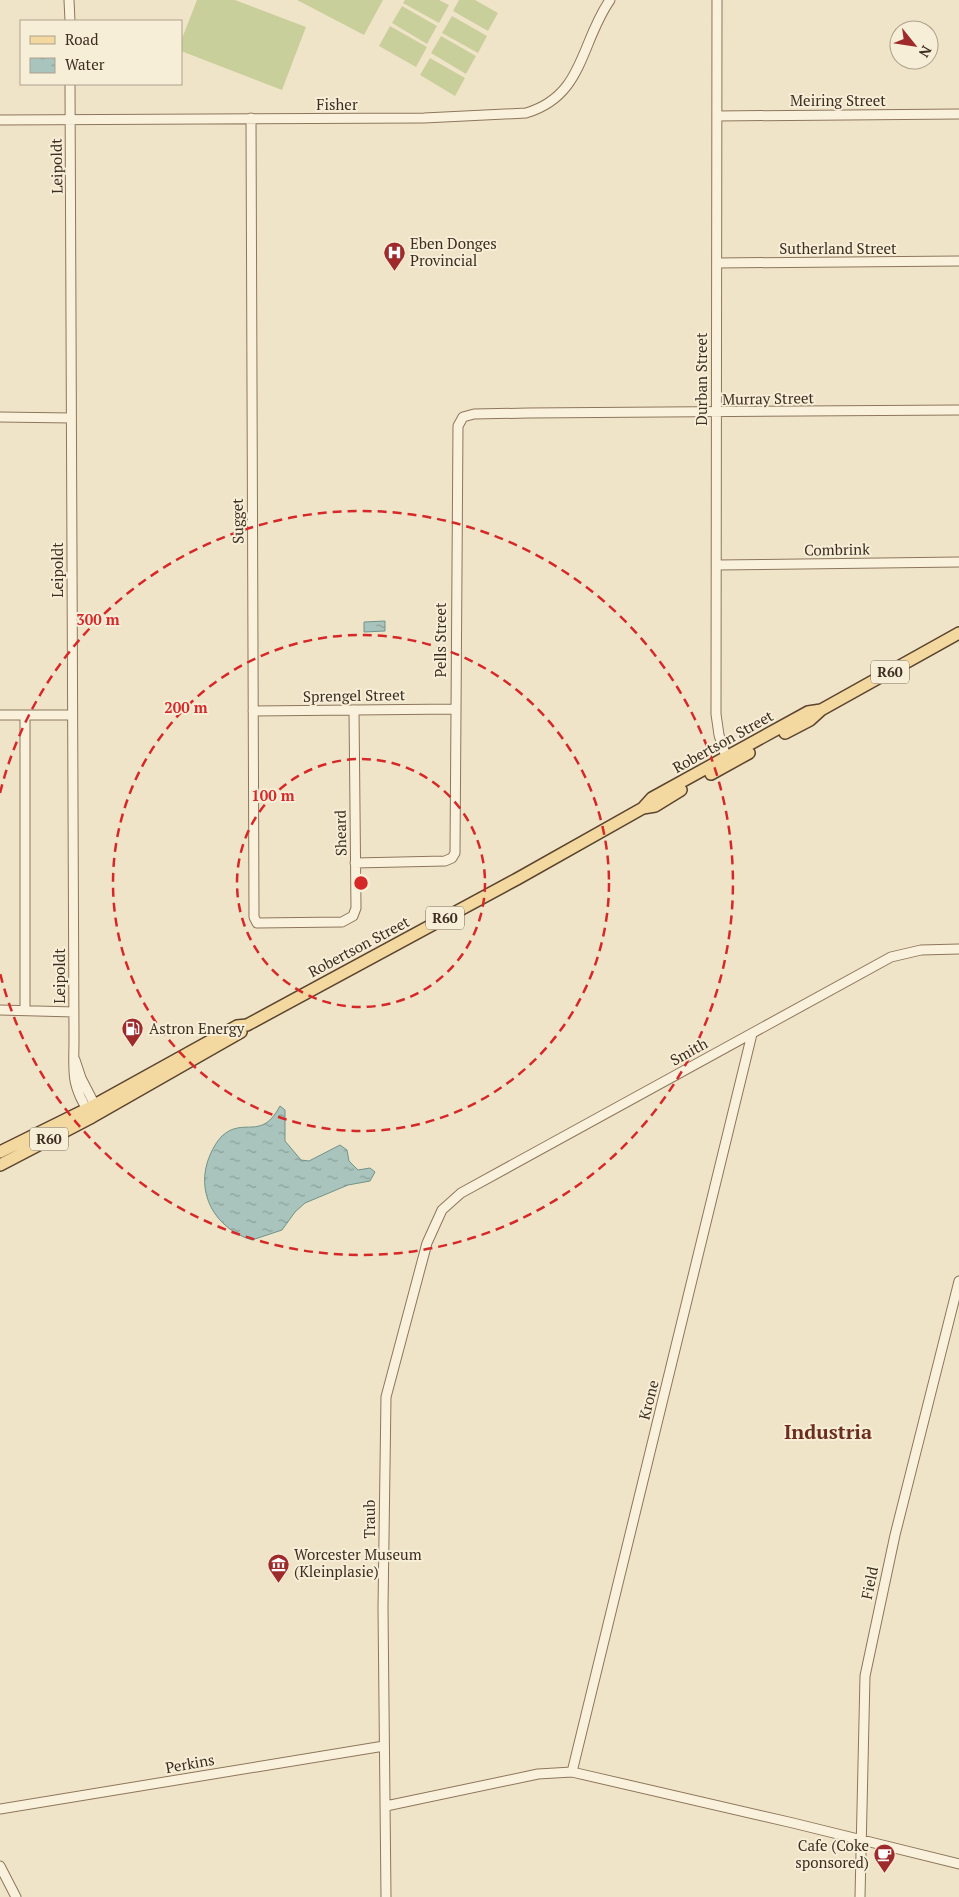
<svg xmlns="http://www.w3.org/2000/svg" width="959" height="1897" font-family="'PT Serif',serif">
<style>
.pitch{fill:#c9cf9b}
.water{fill:url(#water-ripples);stroke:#6f938a}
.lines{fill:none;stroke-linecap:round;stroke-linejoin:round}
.minor-casing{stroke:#8d765c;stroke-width:11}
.major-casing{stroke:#5b4430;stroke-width:14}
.minor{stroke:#faf1dc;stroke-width:9}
.major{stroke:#f3d9a0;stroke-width:11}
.ring{fill:none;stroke:#d62828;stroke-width:2.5;stroke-dasharray:9 6}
.labels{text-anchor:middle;stroke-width:4;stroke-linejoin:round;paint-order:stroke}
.shield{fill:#f7eed8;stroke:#756857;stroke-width:1}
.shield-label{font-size:14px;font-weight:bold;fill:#3d2e20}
.street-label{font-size:15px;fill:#3d2e20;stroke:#f7eed8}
.poi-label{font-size:15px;fill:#3d2e20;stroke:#f7eed8;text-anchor:start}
.district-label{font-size:20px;font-weight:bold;fill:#6b2e1e;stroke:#f7eed8}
.centre{fill:#d62828;stroke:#f7eed8;stroke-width:2.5}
.ring-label{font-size:15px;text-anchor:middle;font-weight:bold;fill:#d62828;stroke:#f7eed8;stroke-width:4;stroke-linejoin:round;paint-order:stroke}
</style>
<defs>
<pattern id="water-ripples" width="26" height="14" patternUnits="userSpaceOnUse" patternTransform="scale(1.25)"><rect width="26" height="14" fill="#a9c4bc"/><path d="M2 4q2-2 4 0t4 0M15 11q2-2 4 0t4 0" fill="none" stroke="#8ba098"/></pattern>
</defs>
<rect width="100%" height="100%" fill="#f0e4c8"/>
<path class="pitch" d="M197,0h38l71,27 -24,63 -101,-39v-10z
M297,0h86l-19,35z
M405,0h34l10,5 -10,18 -36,-20z
M459,0h16l23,13 -10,18 -35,-20z
M402,6l35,20 -10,18 -35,-21z
M452,16l35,20 -9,17 -36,-20z
M390,26l37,21 -11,20 -37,-21z
M441,36l35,20 -10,18 -35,-21z
M430,58l35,20 -10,18 -35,-21z"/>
<path class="water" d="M385,621v10l-21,1v-10z
M280,1106l5,4v31l16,19 8,1 31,-16 7,5 2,11 9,9 12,-2 5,4 -5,9 -22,4 -43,18 -10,9 -13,18 -30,10c-37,-11 -58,-48 -42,-85 3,-7 7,-14 12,-19 22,-20 39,6 58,-30z"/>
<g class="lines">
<defs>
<path id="minor" d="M69,0l1,21
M717,0l-1,714 3,21 9,28
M70,84l4,955c0,33 -4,45 16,75
M717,116l242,-2
M251,118l3,799 3,6 85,-1 11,-6 3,-8 -2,-198
M0,120l424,-2 102,-5c58,-17 54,-70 84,-113
M717,263l242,-2
M0,417l71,1
M717,565l242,-3
M253,711l202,-2
M0,715h72
M355,863l90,-2 7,-3 3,-5 3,-427 5,-9 11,-3 55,-1 430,-3
M0,1010l74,2
M25,1010v-295
M75,1060l6,18 16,31
M572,1772l180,-738
M386,1806l152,-32 34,-2 221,51 166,41
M0,1809l384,-63
M0,1866l16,31
M386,1897l-3,-289 3,-211 41,-154 15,-33 19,-17 430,-236 30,-7 38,-1
M860,1897l5,-221 30,-141 64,-254"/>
<path id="major" d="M785,733l25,-13 11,-10 138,-77
M711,774l38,-21
M643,808l12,-2 26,-16
M0,1152l87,-43 150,-83 10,-1 270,-146 126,-71 9,-10 156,-86 13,-2
M0,1165l92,-48 149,-85"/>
</defs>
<use href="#minor" class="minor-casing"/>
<use href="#major" class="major-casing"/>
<use href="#minor" class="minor"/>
<use href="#major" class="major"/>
</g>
<g class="ring">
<circle cx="361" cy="883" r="124"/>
<circle cx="361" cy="883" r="248"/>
<path d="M0 793A372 372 0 1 1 0 973"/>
</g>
<defs>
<symbol id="hospital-pin" viewBox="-11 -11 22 30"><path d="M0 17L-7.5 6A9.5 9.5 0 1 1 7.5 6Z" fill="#9e2a2b" stroke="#f7eed8"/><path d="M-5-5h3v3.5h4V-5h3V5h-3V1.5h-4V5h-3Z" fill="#fff"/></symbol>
<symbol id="fuel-pin" viewBox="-11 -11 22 30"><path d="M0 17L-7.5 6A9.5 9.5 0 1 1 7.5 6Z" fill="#9e2a2b" stroke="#f7eed8"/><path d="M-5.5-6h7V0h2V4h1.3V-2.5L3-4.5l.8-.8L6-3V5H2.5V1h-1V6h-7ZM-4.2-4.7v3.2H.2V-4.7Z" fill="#fff"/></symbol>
<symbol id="museum-pin" viewBox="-11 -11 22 30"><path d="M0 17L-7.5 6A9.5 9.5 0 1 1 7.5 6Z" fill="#9e2a2b" stroke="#f7eed8"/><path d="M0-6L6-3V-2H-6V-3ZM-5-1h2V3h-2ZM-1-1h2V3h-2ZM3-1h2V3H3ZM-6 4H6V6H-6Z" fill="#fff"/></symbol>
<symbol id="cafe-pin" viewBox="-11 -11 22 30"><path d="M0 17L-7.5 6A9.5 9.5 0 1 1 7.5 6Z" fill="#9e2a2b" stroke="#f7eed8"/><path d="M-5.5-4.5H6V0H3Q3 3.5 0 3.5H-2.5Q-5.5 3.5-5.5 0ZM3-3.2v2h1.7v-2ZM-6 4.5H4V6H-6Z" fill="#fff"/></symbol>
</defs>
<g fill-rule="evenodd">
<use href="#hospital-pin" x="382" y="240" width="25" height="34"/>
<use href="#fuel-pin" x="120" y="1016" width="25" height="34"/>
<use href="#museum-pin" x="266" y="1552" width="25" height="34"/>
<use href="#cafe-pin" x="872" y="1842" width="25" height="34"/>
</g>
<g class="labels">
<g class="shield">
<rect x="871" y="660.5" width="38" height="23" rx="4"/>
<rect x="426" y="906.5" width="38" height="23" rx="4"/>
<rect x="30" y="1127.5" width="38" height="23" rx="4"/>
</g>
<g class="shield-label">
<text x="890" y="677">R60</text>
<text x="445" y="923">R60</text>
<text x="49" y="1144">R60</text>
</g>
<g class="street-label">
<text x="838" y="106">Meiring Street</text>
<text x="337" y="110">Fisher</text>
<text transform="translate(57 166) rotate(-91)" y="5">Leipoldt</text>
<text x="838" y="254">Sutherland Street</text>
<text transform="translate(702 379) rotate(-90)" y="5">Durban Street</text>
<text transform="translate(768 399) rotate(-1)" y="5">Murray Street</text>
<text transform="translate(238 521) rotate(-91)" y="5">Sugget</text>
<text transform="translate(837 550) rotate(-1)" y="5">Combrink</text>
<text transform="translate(58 570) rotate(-90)" y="5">Leipoldt</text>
<text transform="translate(441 640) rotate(-90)" y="5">Pells Street</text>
<text transform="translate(354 696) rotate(-1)" y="5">Sprengel Street</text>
<text transform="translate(723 742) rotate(-29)" y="5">Robertson Street</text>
<text transform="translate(341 833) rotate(-91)" y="5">Sheard</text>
<text transform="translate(359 947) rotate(-28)" y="5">Robertson Street</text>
<text transform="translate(60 976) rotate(-90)" y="5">Leipoldt</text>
<text transform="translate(689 1052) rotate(-29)" y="5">Smith</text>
<text transform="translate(649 1400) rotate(-76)" y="5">Krone</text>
<text transform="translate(370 1519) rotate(-90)" y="5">Traub</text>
<text transform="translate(870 1583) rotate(-78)" y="5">Field</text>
<text transform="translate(190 1764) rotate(-10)" y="5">Perkins</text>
</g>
<g class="poi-label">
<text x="410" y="249">Eben Donges<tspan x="410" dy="17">Provincial</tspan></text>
<text x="149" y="1034">Astron Energy</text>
<text x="294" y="1560">Worcester Museum<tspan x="294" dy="17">(Kleinplasie)</tspan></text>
<text x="869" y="1851" text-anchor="end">Cafe (Coke<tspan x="869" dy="17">sponsored)</tspan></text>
</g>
<g class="district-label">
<text x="828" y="1439">Industria</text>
</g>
</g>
<circle cx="361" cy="883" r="8" class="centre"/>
<g class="ring-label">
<text x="98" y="625">300 m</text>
<text x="186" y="713">200 m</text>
<text x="273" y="801">100 m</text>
</g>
<rect x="20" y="20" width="162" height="65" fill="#f7eed8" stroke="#ada18e"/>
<rect x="30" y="36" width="25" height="8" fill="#f3d9a0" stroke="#ada18e"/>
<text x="65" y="45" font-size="15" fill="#3d2e20">Road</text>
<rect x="30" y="58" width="25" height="15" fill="url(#water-ripples)" stroke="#ada18e"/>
<text x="65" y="70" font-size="15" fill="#3d2e20">Water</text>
<g transform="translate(914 45) rotate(120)"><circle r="24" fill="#f7eed8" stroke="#ada18e"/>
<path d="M0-4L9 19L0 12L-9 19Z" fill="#9e2a2b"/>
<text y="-8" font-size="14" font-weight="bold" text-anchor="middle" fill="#3d2e20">N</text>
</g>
</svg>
